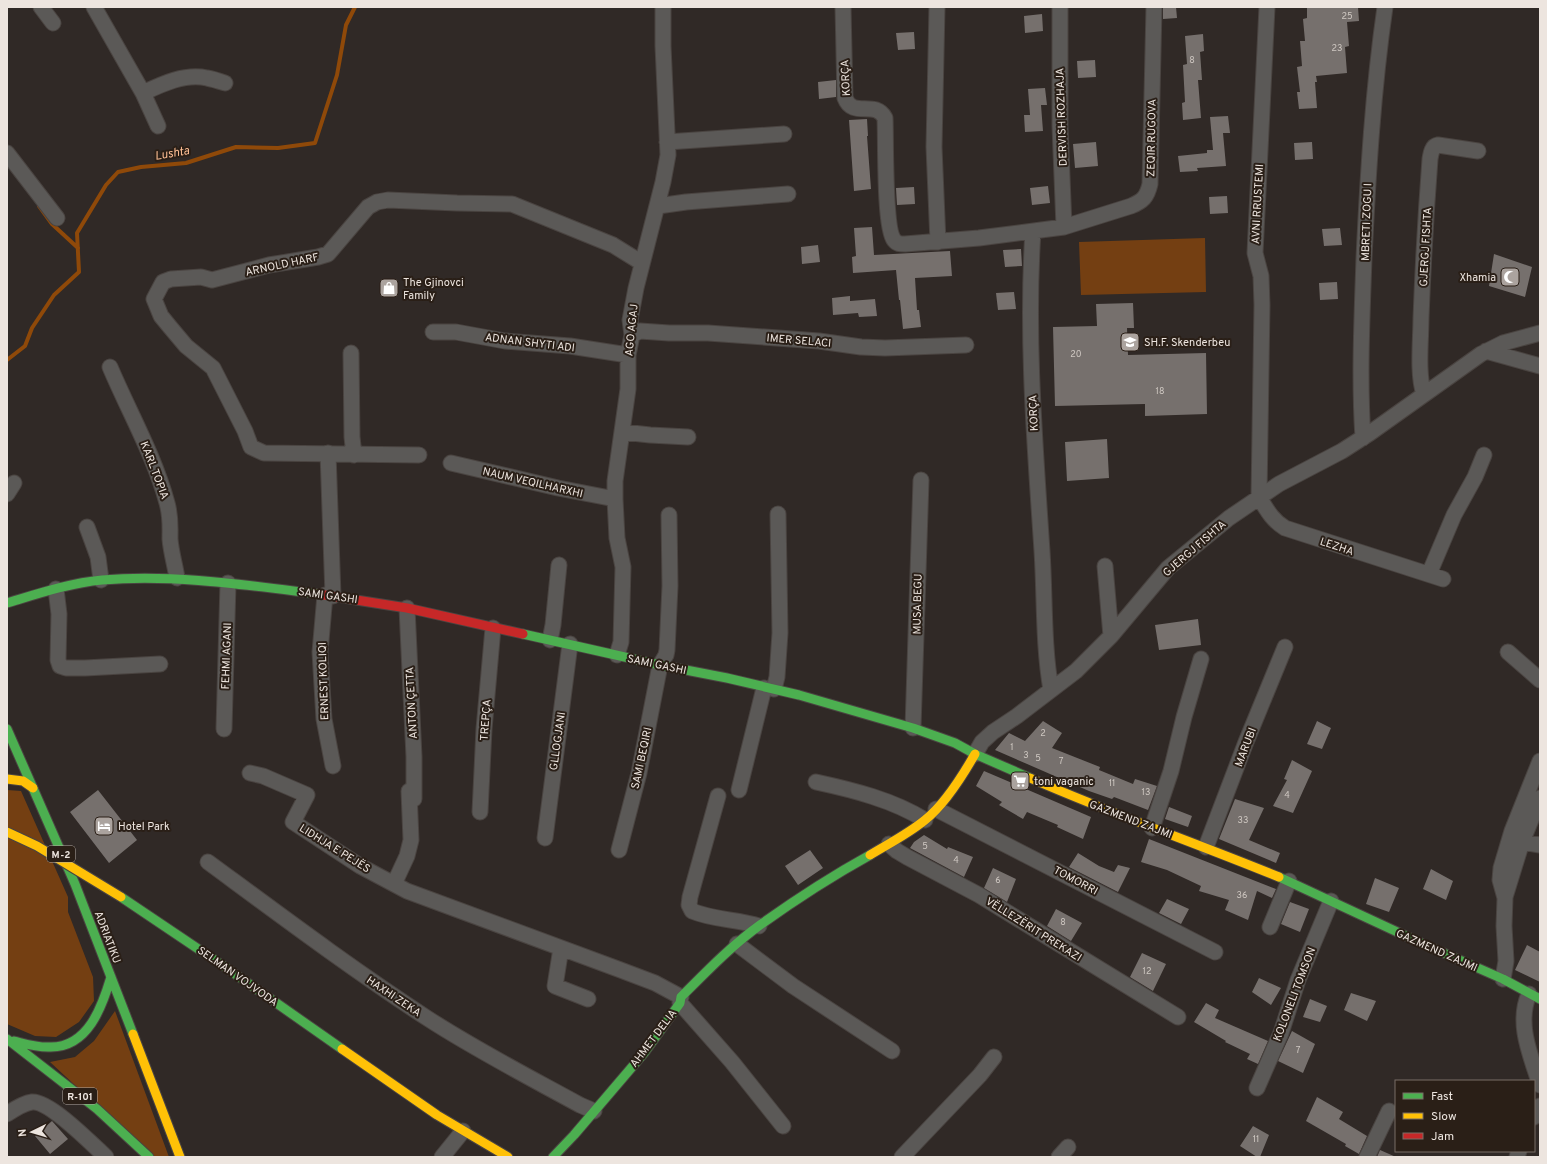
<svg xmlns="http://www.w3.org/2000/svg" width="1547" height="1164" font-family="Overpass,sans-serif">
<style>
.green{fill:#743f12}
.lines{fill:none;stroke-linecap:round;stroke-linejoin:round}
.stream{stroke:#8f4909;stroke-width:4}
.building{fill:#76706d}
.street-casing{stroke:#4a4441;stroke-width:17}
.fast-casing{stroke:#4a4441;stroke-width:11}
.slow-casing{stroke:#4a4441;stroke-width:11}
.jam-casing{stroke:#4a4441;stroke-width:11}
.street{stroke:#5b5957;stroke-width:15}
.fast{stroke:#4caf50;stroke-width:9}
.slow{stroke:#ffc107;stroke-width:9}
.jam{stroke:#c62828;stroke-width:9}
.slow-bridge-casing{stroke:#4a4441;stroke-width:11;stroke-linecap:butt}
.slow-bridge{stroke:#ffc107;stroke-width:9}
.labels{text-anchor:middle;stroke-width:4;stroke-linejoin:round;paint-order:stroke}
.number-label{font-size:9px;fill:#cfc8c2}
.shield{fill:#2a1f17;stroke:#b2aaa3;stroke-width:1}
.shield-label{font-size:10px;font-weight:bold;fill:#ede5df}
.street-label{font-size:11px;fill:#ede5df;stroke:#2a1f17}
.poi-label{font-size:11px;fill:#ede5df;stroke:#2a1f17;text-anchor:start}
.water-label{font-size:12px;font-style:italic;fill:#fdbe94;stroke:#2a1f17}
</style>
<rect width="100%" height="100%" fill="#302926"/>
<path class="green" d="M1205,238l1,54 -125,3 -2,-53z
M7,790l14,1 47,106v15l25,65 1,24 -15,21 -23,15 -21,-1 -28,-12z
M115,1011l54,146h-17l-102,-95 25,-5 19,-16z"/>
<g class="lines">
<path class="stream" d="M39,206l13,18 26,24
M7,360l18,-14 7,-18 22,-33 25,-23 -2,-39 29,-48 12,-13 23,-5 45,-4 50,-16 42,1 37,-5 22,-68 9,-50 9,-18"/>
</g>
<path class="building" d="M1163,7h13l1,11 -14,1z
M1307,7h51l1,14 -12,1 2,24 -4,1 2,26 -31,3 1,6h-2l2,26 -18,1 -2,-17h3l-3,-25 5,-1 -2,-25h5l-2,-22 4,-1z
M1042,14l1,17 -18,2 -1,-17z
M914,32l1,17 -17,1 -2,-17z
M1203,34l1,17 -4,1 2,28h-4l3,38 -18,2 -1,-17 3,-1 -2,-37 4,-1 -2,-28z
M1095,60l1,17 -18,1 -1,-17z
M836,80v17l-17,2 -1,-17z
M1045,88l2,17h-6l2,26 -18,1 -1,-17h6l-2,-26z
M1228,116l2,17h-7l3,33 -29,2 1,3 -18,1 -2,-16 29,-3v-3h6l-3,-33z
M867,119l1,17h-1l4,53 -17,2 -5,-71z
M1096,142l2,24 -23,2 -2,-24z
M1312,142l1,17 -18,1 -1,-17z
M1048,186l2,17 -18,2 -2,-17z
M914,187l1,17 -18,1 -1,-17z
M1227,196l1,17 -18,1 -1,-17z
M872,227l2,28 76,-4 2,25 -37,2 2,32h2l2,17 -18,2 -3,-29h-1l-3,-30 -43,3 -1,-16 4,-1 -2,-28z
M1340,228l2,17 -18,1 -2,-17z
M818,245l2,17 -18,2 -1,-17z
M1021,249l1,17 -17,1 -2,-17z
M1494,254l38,13 -7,30 -36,-11z
M1337,282l1,17 -18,1 -1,-17z
M1014,292l2,17 -18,1 -2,-17z
M850,296v5l25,-2 2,17 -18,1 -1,-4 -25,2 -1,-17z
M1133,303l1,25h-7l1,27 78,-2 1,61 -62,2v-12l-90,2 -2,-79 44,-1 -1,-22z
M1107,439l2,39 -42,3 -2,-39z
M1198,619l3,26 -42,5 -4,-25z
M1043,721l19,12 -10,15 48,19 -1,3 34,14 2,-5 22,7 -9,24 -34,-13 -2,2 -23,-8 -94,-41 14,-17 16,8z
M1317,721l14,7 -9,21 -15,-5z
M1292,760l20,11 -19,42 -20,-7 14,-26 -3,-1z
M984,771l107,46 -8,22 -26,-12 1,-2 -31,-13 -4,7 -24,-14 3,-3 -26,-16z
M98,790l39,50 -28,23 -39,-51z
M1235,799l29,9 -15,32 31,13 -4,10 -57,-24z
M1169,807l23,9 -4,11 -23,-8z
M924,835l23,14 1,-2 25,10 -9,20 -54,-29 4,-6z
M1149,839l127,50 -4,9 -15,-7 -9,29 -23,-10 4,-10 -30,-9 2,-5 -34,-16 -26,-8z
M810,850l13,18 -25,17 -13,-19z
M1078,853l21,13 15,6 4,-7 12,3 -12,24 -49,-25z
M993,868l23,11 -9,23 -23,-14z
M1431,869l22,12 -7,19 -23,-11z
M1375,878l24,10 -10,24 -23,-8z
M1167,899l22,10 -8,15 -22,-11z
M1290,902l19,7 -9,23 -19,-8z
M1056,909l26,14 -11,18 -24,-15z
M1527,945l13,7v30l-25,-12z
M1142,953l24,11 -13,27 -23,-14z
M1259,978l22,10 -10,17 -19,-13z
M1351,993l25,8 -9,20 -23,-11z
M1310,999l17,7 -7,16 -17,-5z
M1206,1003l13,7 -4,8 53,23 -10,23 -11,-5 3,-5 -25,-12 1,-1 -32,-19z
M1292,1031l23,13 -12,29 -25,-12z
M1317,1097l26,15 -4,7 28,17 -8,18 -14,-8 1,-2 -40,-23z
M52,1121l16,18 -18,15 -15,-18z
M1253,1126l16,9 -9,22h-3l-17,-11z
M1380,1150l16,7h-19z"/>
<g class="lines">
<defs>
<path id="street" d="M41,7l12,16
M94,7l49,86 15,33
M843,7l2,91c8,21 30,1 40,20 1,20 -1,110 9,122 3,4 6,4 11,4l74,-6 85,-11 67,-21c12,-5 16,-9 19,-22l4,-177
M937,7l-3,140 4,95
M1060,7v119l4,101
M1267,7l-12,246 6,23 1,29 -3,192c8,13 13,23 26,31l158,51
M143,93c19,-9 42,-20 64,-15 6,1 12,3 18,5
M667,142l117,-8
M7,153l50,65
M658,206l28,-4 102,-8
M1033,231c-7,106 2,214 9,320 3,46 1,93 9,139
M433,332h23l49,9 65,5 58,9
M632,335l8,-4 29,2h39l111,8 42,6 24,1 81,-3
M1486,351l54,15
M351,353l1,84 2,18
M110,367c19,45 44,88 57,136 4,14 3,22 3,36 1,13 5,26 7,39
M1424,394c-7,-19 -3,-55 -3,-76 2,-53 5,-106 9,-159 1,-6 2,-13 8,-14l40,6
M623,432l27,3 38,2
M1363,438c-4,-60 -1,-120 1,-180 4,-84 9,-168 21,-251
M328,453l5,143
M419,455l-155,-2 -13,-6 -6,-16 -32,-63 -27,-22 -16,-19 -9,-11 -7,-17 9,-17 8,-3 30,-2 11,3 57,-15 49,-8 10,-3 40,-47 9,-5 11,-2 69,3 55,1 101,41 29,18
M451,463l107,25 57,11
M7,494l7,-11
M87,527l11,30 3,23
M1105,566l6,70
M1429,574l25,-59 21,-38 9,-22
M56,589l3,25 -1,46 2,6 6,2h19l75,-4
M325,595l-5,57 4,67 9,47
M407,608l7,149v42
M550,640l3,-15 6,-60
M1508,652l32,28
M617,655l4,-13 2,-75 -6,-29 -2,-39v-18l13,-92v-34l4,-20 -2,-15 6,-32 27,-106 5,-27 -5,-109v-39
M774,689l3,-12 3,-44 -2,-119
M913,728l8,-248
M224,729l4,-146
M975,754l7,-12 11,-10 24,-16 59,-45 35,-35 57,-68 61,-50 50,-34 63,-33 28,-18 111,-79 22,-11 37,-10
M250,773l13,3 44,19 -14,27 67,44 47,25 211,78 37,14 26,14
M816,782c37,8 77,18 109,38
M739,790l25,-102
M718,796l-28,101 -1,8 3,6c21,9 45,8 67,15
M936,809l279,143
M480,812l4,-83 9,-101
M1152,828l19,-57 13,-54 17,-58
M545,838l25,-194
M1522,842l18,3
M889,844l8,7 10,6 72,38 199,122
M1206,847l40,-105 39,-95
M619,850l20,-77 21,-108 6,-10 1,-5 3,-64 -1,-71
M208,862c72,53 144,107 219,156 49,32 102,59 153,87l14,6
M394,884l13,-28 4,-16 -2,-49
M1505,897l17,-55 18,-44
M1270,927l19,-46
M737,944l56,42 99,65
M561,948l-6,38 33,13
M1503,979l3,-18 -2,-35 1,-28 -5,-18 1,-12 11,-37 28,-70
M1529,994c-13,30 2,62 11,91
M680,1003l52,59 51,64
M1257,1088l24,-55 17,-53 33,-79
M7,1114c6,-4 17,-11 25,-12 17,-2 61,43 74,55
M1534,1117l6,-11
M442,1157l21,-26
M902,1157l78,-82 14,-18
M1059,1157l9,-10
M1367,1157l22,-46
M1517,1157l2,-6"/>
<path id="fast" d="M7,603c30,-9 63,-20 95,-23 72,-6 144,5 216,14
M523,634l137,31 67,13 72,17 114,33 42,15 20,11 55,24
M7,729l68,155 58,150
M1279,877l142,66 82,36 37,20
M121,897l104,70 117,82
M7,1039l90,70 52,48
M14,1041c12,3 24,7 37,6 37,0 51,-40 60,-70
M553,1157l21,-22 70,-82 36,-50 1,-6c25,-25 50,-51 79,-72 35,-25 72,-49 110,-70"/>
<path id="slow" d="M1030,778c82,36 166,65 249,99
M7,779l16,2 10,7
M870,855c18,-11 38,-21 55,-35 19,-15 38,-45 50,-66
M133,1034l47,123
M342,1049l95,66 71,42"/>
<path id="jam" d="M318,594l89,14 116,26"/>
</defs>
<use href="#street" class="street-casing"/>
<use href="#fast" class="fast-casing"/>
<use href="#slow" class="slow-casing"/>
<use href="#jam" class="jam-casing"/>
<use href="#street" class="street"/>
<use href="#fast" class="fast"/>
<use href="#slow" class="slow"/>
<use href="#jam" class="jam"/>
<defs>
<path id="slow-bridge" d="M7,832l30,14 84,51"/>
</defs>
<use href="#slow-bridge" class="slow-bridge-casing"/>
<use href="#slow-bridge" class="slow-bridge"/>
</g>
<defs>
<symbol id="mosque-square" viewBox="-11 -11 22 22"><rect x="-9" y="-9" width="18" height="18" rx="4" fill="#aba39e" stroke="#2a1f17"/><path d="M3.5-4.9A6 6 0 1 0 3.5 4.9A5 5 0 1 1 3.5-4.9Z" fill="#fff"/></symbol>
<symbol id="shop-square" viewBox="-11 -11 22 22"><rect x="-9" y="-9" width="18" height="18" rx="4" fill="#aba39e" stroke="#2a1f17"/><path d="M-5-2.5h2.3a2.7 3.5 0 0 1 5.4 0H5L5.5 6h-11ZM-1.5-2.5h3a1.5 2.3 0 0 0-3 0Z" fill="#fff"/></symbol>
<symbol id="school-square" viewBox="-11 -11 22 22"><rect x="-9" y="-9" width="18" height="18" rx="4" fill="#aba39e" stroke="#2a1f17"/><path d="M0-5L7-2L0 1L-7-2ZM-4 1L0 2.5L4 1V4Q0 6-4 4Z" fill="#fff"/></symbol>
<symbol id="supermarket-square" viewBox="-11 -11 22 22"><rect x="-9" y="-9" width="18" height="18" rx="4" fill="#aba39e" stroke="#2a1f17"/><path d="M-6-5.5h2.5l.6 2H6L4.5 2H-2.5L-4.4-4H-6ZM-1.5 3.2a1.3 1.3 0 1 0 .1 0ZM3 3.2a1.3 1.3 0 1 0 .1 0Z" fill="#fff"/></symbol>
<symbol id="hotel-square" viewBox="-11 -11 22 22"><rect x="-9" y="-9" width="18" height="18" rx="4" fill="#aba39e" stroke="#2a1f17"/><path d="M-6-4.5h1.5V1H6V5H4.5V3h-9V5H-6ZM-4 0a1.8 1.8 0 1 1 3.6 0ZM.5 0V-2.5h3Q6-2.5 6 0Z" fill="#fff"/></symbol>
</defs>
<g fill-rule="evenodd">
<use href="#mosque-square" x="1499" y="266" width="22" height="22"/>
<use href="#shop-square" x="378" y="277" width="22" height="22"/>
<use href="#school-square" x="1119" y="331" width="22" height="22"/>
<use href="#supermarket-square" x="1009" y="770" width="22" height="22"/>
<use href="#hotel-square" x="93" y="815" width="22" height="22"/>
</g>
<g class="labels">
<g class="number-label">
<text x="1347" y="19">25</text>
<text x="1337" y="51">23</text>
<text x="1192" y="63">8</text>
<text x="1076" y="357">20</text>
<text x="1160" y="394">18</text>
<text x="1043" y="736">2</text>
<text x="1012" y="750">1</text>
<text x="1026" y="758">3</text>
<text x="1038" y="761">5</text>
<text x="1061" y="764">7</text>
<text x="1112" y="786">11</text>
<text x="1146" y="795">13</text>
<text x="1287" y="798">4</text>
<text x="1243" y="823">33</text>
<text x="925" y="849">5</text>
<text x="956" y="863">4</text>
<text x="998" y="883">6</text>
<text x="1242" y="898">36</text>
<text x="1063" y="925">8</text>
<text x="1147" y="974">12</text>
<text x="1298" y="1053">7</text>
<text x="1256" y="1142">11</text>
</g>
<g class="shield">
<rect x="47" y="846" width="28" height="16" rx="3"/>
<rect x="63" y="1088" width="34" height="16" rx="3"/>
</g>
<g class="shield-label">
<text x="61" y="858">M-2</text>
<text x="80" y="1100">R-101</text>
</g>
<g class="street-label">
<text transform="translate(845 78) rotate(-93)" y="4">KORÇA</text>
<text transform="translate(1061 117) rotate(-92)" y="4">DERVISH ROZHAJA</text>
<text transform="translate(1151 138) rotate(-89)" y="4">ZEQIR RUGOVA</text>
<text transform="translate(1257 204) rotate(-87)" y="4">AVNI RRUSTEMI</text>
<text transform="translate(1366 222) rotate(-88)" y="4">MBRETI ZOGU I</text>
<text transform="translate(1425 247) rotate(-87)" y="4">GJERGJ FISHTA</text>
<text transform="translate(282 264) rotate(-12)" y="4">ARNOLD HARF</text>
<text transform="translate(631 330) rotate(-84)" y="4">AGO AGAJ</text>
<text transform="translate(799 340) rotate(5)" y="4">IMER SELACI</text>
<text transform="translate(530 342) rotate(7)" y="4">ADNAN SHYTI ADI</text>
<text transform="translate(1033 413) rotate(-92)" y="4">KORÇA</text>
<text transform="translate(155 470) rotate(69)" y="4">KARL TOPIA</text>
<text transform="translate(533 482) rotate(13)" y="4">NAUM VEQILHARXHI</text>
<text transform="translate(1337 546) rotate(18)" y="4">LEZHA</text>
<text transform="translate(1194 548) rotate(-41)" y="4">GJERGJ FISHTA</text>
<text transform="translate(328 595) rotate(8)" y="4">SAMI GASHI</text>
<text transform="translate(917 604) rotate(-89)" y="4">MUSA BEGU</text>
<text transform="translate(226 656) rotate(-88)" y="4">FEHMI AGANI</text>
<text transform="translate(657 664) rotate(12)" y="4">SAMI GASHI</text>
<text transform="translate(323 681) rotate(-92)" y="4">ERNEST KOLIQI</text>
<text transform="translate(411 703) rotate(-93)" y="4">ANTON ÇETTA</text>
<text transform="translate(485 720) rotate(-86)" y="4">TREPÇA</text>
<text transform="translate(557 741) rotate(-82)" y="4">GLLOGJANI</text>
<text transform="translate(1245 747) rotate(-69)" y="4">MARUBI</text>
<text transform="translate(641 758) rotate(-78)" y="4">SAMI BEQIRI</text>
<text transform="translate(1131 819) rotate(21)" y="4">GAZMEND ZAJMI</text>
<text transform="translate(335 848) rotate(32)" y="4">LIDHJA E PEJËS</text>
<text transform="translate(1076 880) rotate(28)" y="4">TOMORRI</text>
<text transform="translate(1034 929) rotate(32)" y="4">VËLLEZËRIT PREKAZI</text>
<text transform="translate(108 937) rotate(69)" y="4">ADRIATIKU</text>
<text transform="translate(1437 950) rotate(24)" y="4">GAZMEND ZAJMI</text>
<text transform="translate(238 976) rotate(35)" y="4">SELMAN VOJVODA</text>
<text transform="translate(1294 994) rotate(-69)" y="4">KOLONELI TOMSON</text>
<text transform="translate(394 996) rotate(34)" y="4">HAXHI ZEKA</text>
<text transform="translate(653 1038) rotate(-53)" y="4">AHMET DELIA</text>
</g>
<g class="poi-label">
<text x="1496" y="281" text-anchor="end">Xhamia</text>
<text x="403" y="286">The Gjinovci<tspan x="403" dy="13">Family</tspan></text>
<text x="1144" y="346">SH.F. Skenderbeu</text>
<text x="1034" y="785">toni vaganic</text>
<text x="118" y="830">Hotel Park</text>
</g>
<g class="water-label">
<text transform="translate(172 153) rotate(-10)" y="4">Lushta</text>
</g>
</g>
<rect width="1547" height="1164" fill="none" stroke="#ede5df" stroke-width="16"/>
<rect x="1395" y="1080" width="140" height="72" fill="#2a1f17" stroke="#786e67"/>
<rect x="1403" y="1093" width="20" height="6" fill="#4caf50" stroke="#786e67"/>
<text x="1431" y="1100" font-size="12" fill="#ede5df">Fast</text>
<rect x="1403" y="1113" width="20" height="6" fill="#ffc107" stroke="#786e67"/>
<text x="1431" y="1120" font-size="12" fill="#ede5df">Slow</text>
<rect x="1403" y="1133" width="20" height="6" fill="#c62828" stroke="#786e67"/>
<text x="1431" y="1140" font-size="12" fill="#ede5df">Jam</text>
<g transform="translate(32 1132) rotate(265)" stroke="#2a1f17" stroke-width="3" paint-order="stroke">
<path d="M0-3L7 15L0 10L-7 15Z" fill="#ede5df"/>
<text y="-6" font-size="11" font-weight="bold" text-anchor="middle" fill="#ede5df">N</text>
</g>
</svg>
